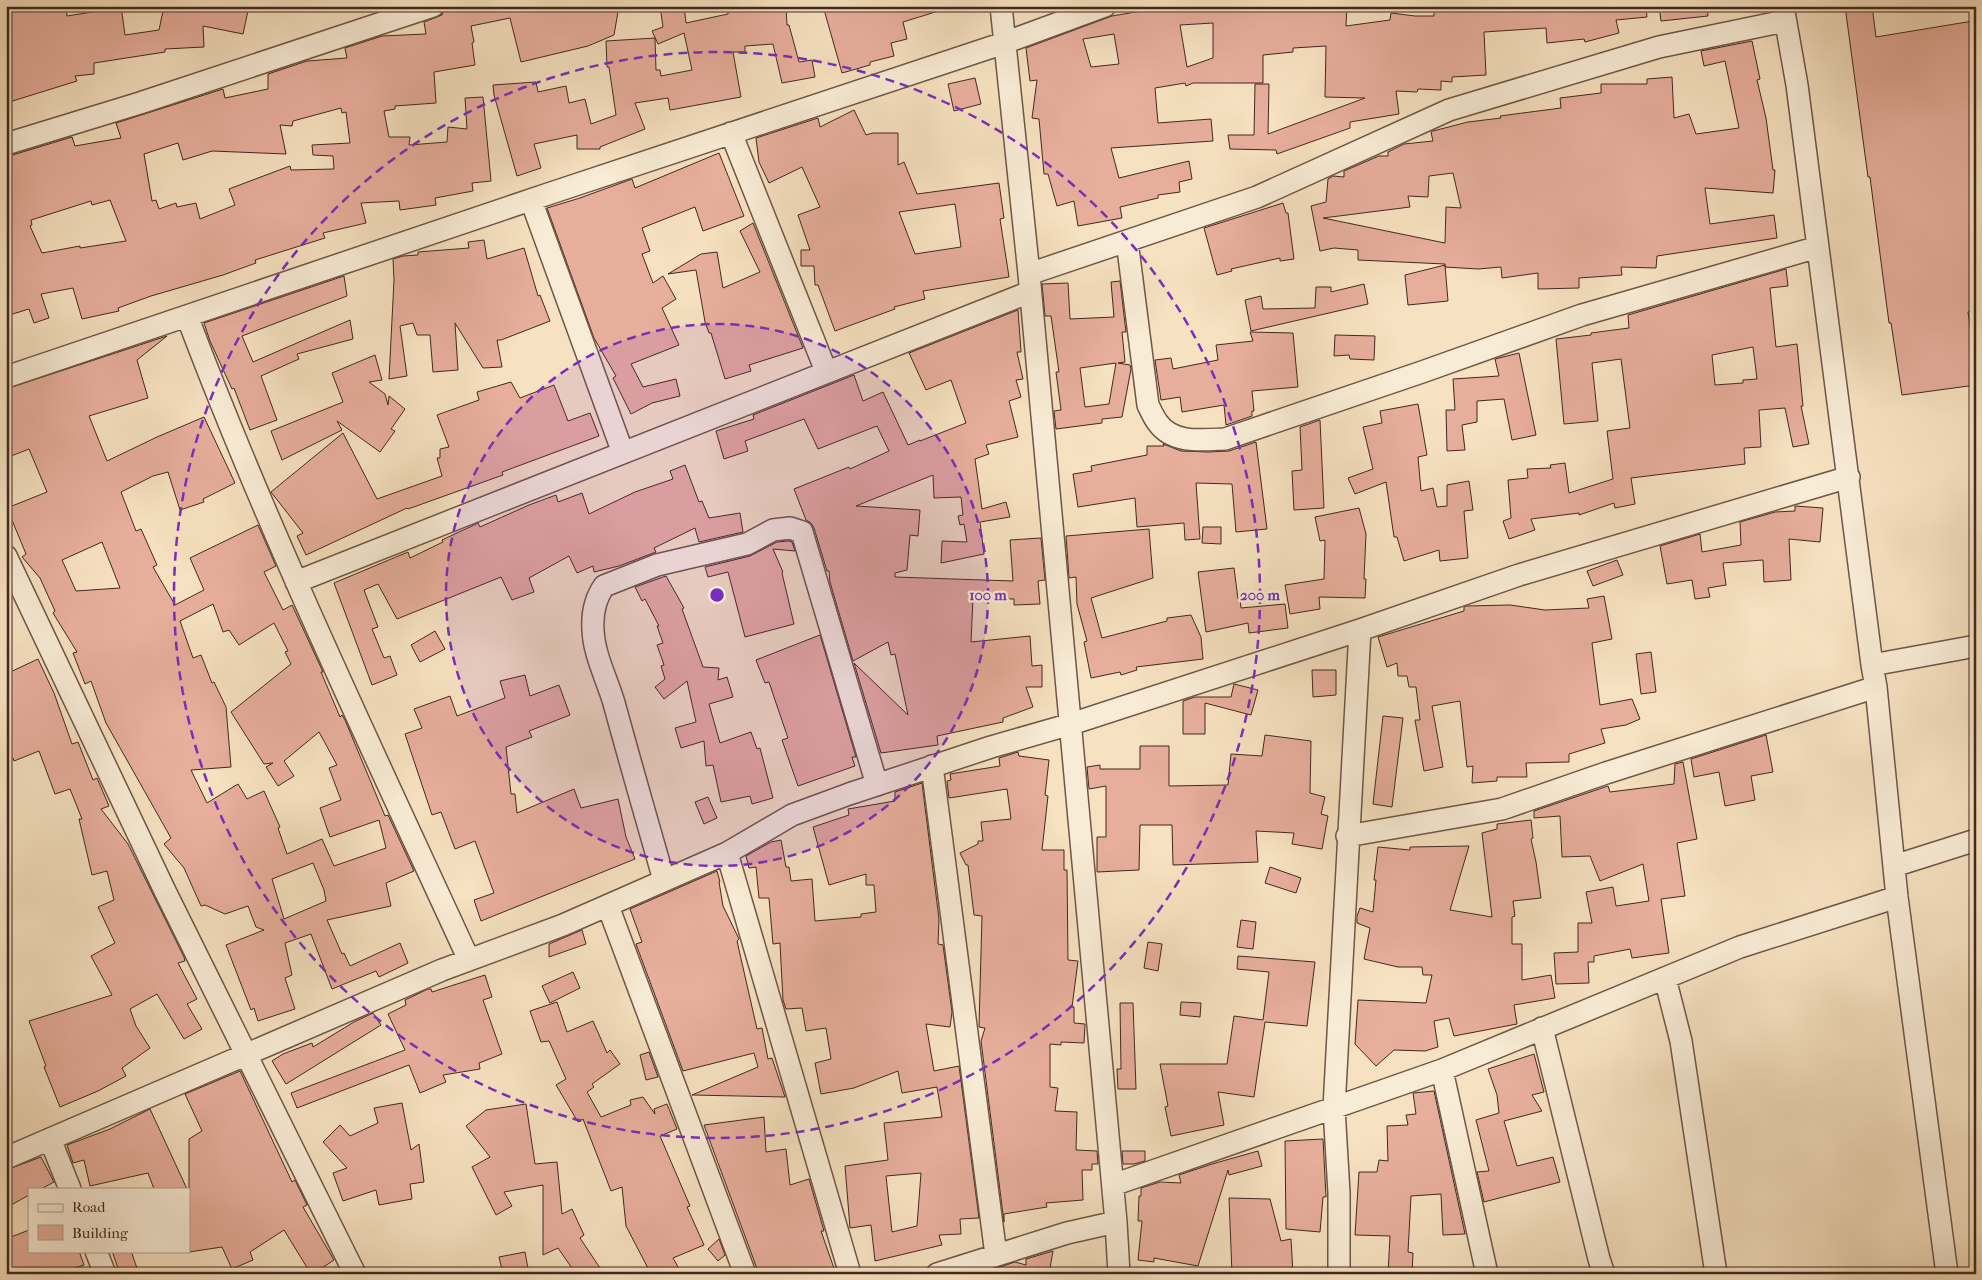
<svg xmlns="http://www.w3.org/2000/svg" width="1982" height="1280" font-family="'IM FELL French Canon',serif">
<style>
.building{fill:#e7ae9c;stroke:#42281f;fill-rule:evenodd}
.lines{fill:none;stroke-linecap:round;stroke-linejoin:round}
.minor-casing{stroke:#6f5647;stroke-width:24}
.minor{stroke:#f9ecd6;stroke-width:21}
.ring{fill:none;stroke:#7b2cbf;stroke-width:2.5;stroke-dasharray:9 6}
.centre{fill:#7b2cbf;stroke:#f9ecd6;stroke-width:2.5}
.ring-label{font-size:15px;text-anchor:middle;font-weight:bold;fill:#7b2cbf;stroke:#f9ecd6;stroke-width:4.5;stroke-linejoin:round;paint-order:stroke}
</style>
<rect width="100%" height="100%" fill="#f6e1c0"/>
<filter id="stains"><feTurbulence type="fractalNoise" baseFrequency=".004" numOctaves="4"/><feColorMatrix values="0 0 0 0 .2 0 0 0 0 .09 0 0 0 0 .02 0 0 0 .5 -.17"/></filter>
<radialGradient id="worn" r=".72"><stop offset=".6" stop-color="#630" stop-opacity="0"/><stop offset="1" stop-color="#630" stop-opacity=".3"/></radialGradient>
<path class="building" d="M6,6h60l1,10 32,-5v-5h22l4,29 34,-5 5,-24h85l-6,28 -40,-8 1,21 -39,2v3l-71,11v11l-19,2 2,5 -71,22z
M445,6h174l-5,29 -26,11 -67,16 -11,-44 -39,8 3,16 -2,1 3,22 -41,7 2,31 -41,3v3l-11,2 5,26h21l-1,8 38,-3 1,-15 19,2 -2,-31 18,-1 8,84 -19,2 1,8 -38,7 1,7 -36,5 -1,-9 -38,2 5,20 -43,10 2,5 -70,22 1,3 -33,12 -72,21 -33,12 1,3 -37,8 -9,-31 -32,6 8,24 -15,5 -5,-14 -23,7v-159l66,-20 3,9 46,-8 -5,-15 107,-34 2,9 43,-9v-15l39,-13 40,-3 -2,-10 37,-12 44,-2 -2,-12 18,-7zM341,108l1,5 4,-1 4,31 -38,2 1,10 20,1 1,13 -43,1 -1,-4 -61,23 6,16 -35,14 -4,-16 -19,4 -1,-4 -17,6 -3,-9 -4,1 -8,-47 34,-11 5,17 29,-9 74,3 -6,-29 12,1 1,-5zM110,200l16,41 -46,7v-2l-38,7 -12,-27 2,-1 -1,-5 60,-19 1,4z
M660,6h24l2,17 42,-9v-6l40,1 -1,-3h19l1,19h2l10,37 13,-2 3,17 -33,6 -9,-39 -28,2v6h-12l8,45 -71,13 -2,-12 -33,5 10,26 -45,18v2h-23v-14l-43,9 7,24 -24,8 -23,-81 -1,-10 43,-3 2,10 28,-6 3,17 16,-4 6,25 25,-9 -7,-48h-2l-1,-26 49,-3 1,32h4l1,6 31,-6 -8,-37 -26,11 -6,-13 11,-4z
M823,6h119v4l-39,12 4,17 -16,4 3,13 -24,6v3l-28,8z
M1171,6h176l-1,20 44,-6 1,-7 24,3h19v-10h212l1,11 -31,3 3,13 -34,9 -1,-3 -37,4 -1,-15 -62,4 2,43 -34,2v5l-11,-1v9l-23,-1 -1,3 -21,-1 3,23 -49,8v6l-73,26 -1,-4 -46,-1 -2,-14h26l1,-51h14l-1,50 97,-36 -40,-1 1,-51 -33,2v4l-30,3v28h-70l-7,3 -1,-3 -30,5 3,35 53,-4 2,22 -102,7 8,30 70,-17 3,18 -13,3 1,10 -22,3v3l-38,9 2,11 -44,8 -4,-25 -17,5 -9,-32h-4l-5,-55 -7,-1 5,-38 -7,1 -4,-33 86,-32zM1213,23v35l-26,9 -7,-42zM1114,34l5,30 -28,3 -8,-28z
M1659,6h48l1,10 -47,5z
M1845,6h27l4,31 97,-16 3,15v275l-8,1 8,51v22l-74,10 -11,-72h-2l-19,-146h-2z
M1752,41l8,38 -3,1 9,38 7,52h2l-2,23 -68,-5 5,36 64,-9 3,23 -120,18 -1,12 -35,-1 1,8 -43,3v10l-41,1v-16l-36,5 -1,-11 -23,2 -33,-2v-3l-87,-4v-10l-24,-2 -14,3 -9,-45 15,-4 2,-23 5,-3 11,1v-6l35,-15h9v-4l16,-8 29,-3 -2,-9 2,-1 35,-9 33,-4 -1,-2 61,-8 -1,-10 41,-5v-9h46v-5l25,-2 2,41 15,-4 7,20 43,-6 -14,-67 -21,5 -3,-15zM1453,173l8,35 -15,-1 -1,36 -122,-25 87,-11 -2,-11 20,1 1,-21z
M975,78l6,26 -27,7 -6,-27z
M854,110l12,25 7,-2h25v32l6,-3 13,32 82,-11 5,35 -4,1 9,58 -86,14 2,8 -31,8 1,2 -60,22 -17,-46h-3l-1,-19h-13v-16h9l-12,-35 22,-8 -18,-40 -33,16 -10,-21 -3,-24 62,-20 2,9zM955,204l6,43 -46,7 -16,-42z
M719,153l25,63 -41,15 -8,-24 -53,21 8,23 -8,3 11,29 10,-7 13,23 -14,9 17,37 -48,19 12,23 33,-8 4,17 -28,7 -21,11 -18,-36 3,-2 -22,-38 -47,-130 33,-10 52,-19 3,9z
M1283,203l3,10h2l6,46 -14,2v-3l-49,11 1,2 -15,4 -13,-47z
M753,223l50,125 -54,17 2,6 -26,8 -14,-46h-2l-4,-11 -9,-52 -28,4 33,-20 16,-2 6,36 37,-16 -20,-41z
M484,240l3,19 37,-11 14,48 2,-1 10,26 -49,19h-4l5,27 -19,1 -28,-45 3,47 -25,2 -3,-37h-13l-4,-12 -13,3 7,50 -18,3 5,-99 -1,-21 10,-3 15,-1v-3l51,-4 -1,-6z
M1445,265l3,36 -40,4 -3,-30z
M1786,269l2,17 -18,2 6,59 21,-3 6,62h-2l8,38 -16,3 -8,-39 -26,2 2,37 -17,1 1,16 -114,14 4,26 -20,4 -1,-5 -35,12v-2l-48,6 4,11 -26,9 -6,-18 8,-3 -3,-38 20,-2 -1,-9 24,-1 -1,-3 15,-2 4,30 44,-14 -6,-48 23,-3 -9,-69 -29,4 6,58 -34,3 -8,-85 35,-4v-2l38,-5 -1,-13zM1753,347l4,32 -14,1v3l-28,2 -3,-30z
M344,276l3,20 -105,40 11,26 97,-42 3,19 -56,15 2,5 -38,17 16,44 -27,10 -16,-42 -2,1 -22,-48 -6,-18z
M1120,281l6,51h-4l3,30 -7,1 12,2 1,4 -9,48 -20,2v4l-46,6 -2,-18 7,-1 -5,-38h3l-8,-56h-6l-3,-32 26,-1 2,36 44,-2 -3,-35zM1116,363l-7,41 -24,3 -5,-39z
M1364,284l4,20 -117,27 -6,-31 16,-4 2,13 52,-1 1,-21h15v5z
M1018,310l3,42h-4l6,27 -7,1 5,17 -12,4 9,36 -32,8 3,9 -14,5 7,50 24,-7 4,15 -30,5 4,32 -43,9 1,-22 25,1 -3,-18 -4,1 -2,-9 5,-1 -2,-18 -27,1 -1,-23 -77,31 64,4 -2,26 -8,-1 -3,35 -12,3v4l118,4 -3,-41 31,-2 4,42 -7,1 2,23 -26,1v-6l-41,-1 -2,44 59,-6 2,30 10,-1v22h-16l7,20 -30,11v4l-66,14 1,9 -57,8 -27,-90 54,52 -13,-61 -4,1 -3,-13 -35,19 -23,-79 -1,-11h-2l-13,-43 -3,-5 -5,-3 -12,-31 55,-22 1,2 39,-18 -12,-25 -59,23 -14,-30 -59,22 3,10 -24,8 -8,-28 38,-12 -1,-4 101,-40 9,26 20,-9 25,53 12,-5v1l46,-18 -15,-43 -25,10 -17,-37z
M1250,332l43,1 5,54 -46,4 2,20h-2v5l-26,9 -2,-20 -42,7 -2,-15 -19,3 -6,-40 16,-2 2,11 45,-9 -2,-15 37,-4z
M1335,335l40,1 -1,24 -24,-1 -1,-4 -15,1z
M167,336l-30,24 11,38 -59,18 18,45 50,-24 47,-20 31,66 -32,16 1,3 -24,8 -12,-38 -15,4 -32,16 15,39 5,-2 16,36 -4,2 22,38 29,-15 -14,-32 68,-33 18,41 -12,6 19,38 9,-5 7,15 24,52h-2l19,45 2,-2 3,5 40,96 3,-1 26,56 -28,12 5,23 -64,14 15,34 2,-1 6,13 50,-23 8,20 -29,14 -3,-6 -44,18 -21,-55 -26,9 7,32 -7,3 10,31 -37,12 -4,-13 -3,2 -25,-65 38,-15 -8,-3 -8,-21 -23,8 -20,-9 -4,1 -17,-38 -20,-24 7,-6 -65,-115 -15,-42 -6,3 -12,-31 4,-1 -24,-39 2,-2 -15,-33 -18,-21 4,-3 -19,-46 40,-16 -18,-43 -23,9v-69zM102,542l18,46 -44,3 -14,-31zM213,604l10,28 6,-2 10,15 35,-22 14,28 -3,1 6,12 -60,48 33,52 9,-1 -7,4 12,19 16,-10 -10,-15 35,-29 18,33 -8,3 12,32 -21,8 10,29 49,-17 7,28 -52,18 -12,-27 -35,15 -9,-26 2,-1 -16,-36 -17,8 -9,-15 -31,19 -16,-33 40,-3 -5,-60 -12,-25 -2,1 -11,-28 -8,3 -13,-37zM313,863l11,27 2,11 -42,18 -12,-40z
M1519,353l17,82 -24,5 -8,-41 -27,2v21l-15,3 3,25 -18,1 -1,-41h9l-2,-31 46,-3 -4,-17z
M375,355l7,25 -13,2 16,12 3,11 1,-9 16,13 -14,20 4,2 -15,21 -43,-31 5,9 -60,30 -11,-29 72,-29 -11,-29z
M511,382l9,16 34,-13 14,36 22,-8 9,23 -97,36 1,3 -95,34 -1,-1 -101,47 -9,-19 6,-3 -32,-41 72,-59 34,66 65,-23 -5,-18h3v-9l9,-2 -12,-32 42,-15 -2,-8z
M1418,404l9,51 -9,2 3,34 12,-3 4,19 10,-1v-21l22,-4 4,29 -9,1 4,47 -28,3 -1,-11 -35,11 -7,-24h-3l-8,-55 -31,12 -7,-16 25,-9 -10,-42 19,-4 -2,-12z
M1320,420l4,88 -30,2 -2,-39 10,-1 -2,-43z
M1256,442l11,87 -31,3 -4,-48 -36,-1 4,56 -15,1 -1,-17 -47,4 -2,-29 -57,9 -5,-33 19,-3 -1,-5 56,-11v-9h17l-1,-2 18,7 27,1 21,-1z
M685,465l14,37 3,-1 7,17 31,-5 3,19 -44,10 -4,-14 -41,20 2,4 -37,14 -25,6 -1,-6 -16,7 -8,-17 -40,22 5,14 -22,8 -11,-23 -104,42 -19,-35 -14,6 14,37 -6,2 12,29 6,-2 7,19 -25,10 -38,-102 74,-31 2,6 33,-16 -1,-2 30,-14 6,-3 2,4 49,-22 27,-10 2,7 24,-9 7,21 46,-22 38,-13 -3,-8z
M1795,506l28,2 -3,34 -31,-3 2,41 -27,2 -1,-22 -40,3 3,22 -18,3 2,9 -15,2 -3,-19 -25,4 -7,-38 40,-12 2,18 39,-7 -1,-23 35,-10 20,-1z
M1359,508l7,26 -2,45h2l-1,19 -46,-1 1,12 -30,5 -5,-29 39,-6 1,-39 -5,1 -5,-24z
M1203,527h18v17l-19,-1z
M1149,529l4,49 -62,20 11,40 65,-17v-3l24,-3 10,22 2,22 -67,8 1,3 -16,5 -1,-3 -29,6 -7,-36 3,-1 -10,-37 -1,-27 -7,1 -3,-42z
M789,541l3,1 3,9 -22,-2 10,23 -1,1 12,51 -49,13 -17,-65 -20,5 -3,-10 45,-11 27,-14z
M1617,560l6,15 -30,11 -6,-15z
M1234,568l4,31h2l1,9 44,-4 3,24 -39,5 -1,-10 -42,9 -8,-60z
M666,576l18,32 -2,1 21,58 16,1 -1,12 9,-3 6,20 -24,7 11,39 31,-11 6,17 3,-1 13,50 -21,6 -2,-8 -29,6 -8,-37 -7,1 -2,-25 -23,7 -6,-20 21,-6 -9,-41 -23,18 -9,-12 10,-8 -4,-13 3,-1 -7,-20 6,-2 -6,-17h2l-14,-27 -3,2 -7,-14z
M1604,596l8,43 -20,4 8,62 32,-6 8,20 -14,6 -25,4 4,14 -36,11v8l-43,1 1,14h-30v4l-25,2 1,-17 -6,1 -7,-66 -28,5 11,61 -19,4 -9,-51h5l-4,-33h-7l-2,-11h-9l-1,-13 -10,4 -9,-30 86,-26v-4l2,-1 44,-1 35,5 44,-2 -2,-9z
M435,631l10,18 -25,13 -9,-17z
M820,635l36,122h-4l3,9 -57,20 -16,-46 6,-2 -13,-38 -6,-18 -4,1 -9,-23z
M1651,652l5,40 -15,2 -5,-40z
M38,659l16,34 18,51 6,-2 15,38 4,-2 12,28 -8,3 27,35 56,113 1,4 -7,2 19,36 -10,5 15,25 -18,10 -27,-45 -27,15 6,17 14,22 -28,20 4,8 -28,15 -38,16 -16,-40 2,-1 -17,-45 83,-26 -21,-39 24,-13 -17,-36 16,-7 -7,-29 -15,4 -13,-56h3l-12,-30 -15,5 -16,-43 -25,10 -1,-3 -7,2v-86z
M1312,670h24v25l-23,2z
M525,675l5,21 29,-11 11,30 -41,16 3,6 -26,10 5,47h4l2,19 57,-24 7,19 37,-9 8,38 9,22 -154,62 -7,-21 20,-7 -19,-52 -20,8 -14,-37 -9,3 -27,-81 17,-6 -8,-19 36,-13 7,20 48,-18 -5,-17z
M1234,684l24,6 -7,25 -46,-12v31h-22v-33l12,-4h36z
M1383,716l20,2 -11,89 -19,-3z
M1265,735l46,6 -1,52 15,4 -4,17 7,2 -6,33 -30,-5 2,-11 -38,-2 2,31 -85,3 -1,-40h-32l-1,45 -42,2v-35h9v-51l-17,3 -2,-22 13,-2v4h40v-23h29v40l59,-1 3,-31 31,2z
M1766,735l7,37 -22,4 4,24 -30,6 -6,-34 -25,5 -3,-18z
M1018,752l1,4 30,4 -4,35 3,1 -6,54h22v20h3l1,90 10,1 -6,46h2v16l11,1 -1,19 -23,-1v3l-11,-1v43l8,1 -3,23 22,1 -1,38 21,1 1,13h-6v6h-10l1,30 -37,3 1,4 -43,7v8l-23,-181 4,-13 -6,-1 3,-111 -8,-1 -6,-50h-2l-6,-12 18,-9v-3h5l-2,-19 30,-3 -4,-30 -58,9 -2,-17 4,-1 -1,-6 50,-8 -1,-8z
M1683,762l14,77 -20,4 8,53 -24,3 8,54 -37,5 -2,-9 -36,7v6h-6l1,21 -33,1 -2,-31 24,-1v-29h14l-6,-31 27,-5 3,19 33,-5 -6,-37 -43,17 -10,-25 -28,1 -2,-41 -26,2v-7l74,-25 2,6 64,-8 1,-20z
M922,783l17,136 -1,25 5,1 9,67 -2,15 -24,-3 8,47 25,-5 20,152 -19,1 1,15 -22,1 3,10 -67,16 -4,-36 -21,3 -5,-62 43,-6 -4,-37 58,-6 -5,-30 -35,6 -4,-22 -44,17 -33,6 -6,-31 16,-4 -5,-31 -20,3 -4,-23 -16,1 -3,-9 -3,-57 -7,1 -4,-46h-10l-3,-31 -7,1 -3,-12 25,-14 10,-2 5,27h3l2,14 21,-2 3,42 46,-4v-3l15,-2 -2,-27h-8v-11l-37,11 -16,-58 36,-12 -1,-6 47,-8v-9zM921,1173l-4,53 -25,6 -6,-56z
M708,797l9,21 -13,6 -9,-22z
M1531,820l2,18 -2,1 5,23 5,36 -28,3 2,15 -3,1v27h10v36l29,-5 4,23 -41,7 3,19 -63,12 -5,-18 -15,3 4,26 -13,4 -31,-1 -18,16 -21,-22 3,-44 68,3 6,-28h-9l-1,-8h-24l-34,-8 6,-31 -13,-5v-7l3,-8 13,4 3,-32h-2l4,-33 32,3v-3l59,-1 -19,64 42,7 -10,-84 15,-4v-5z
M1270,867l31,11 -5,15 -31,-10z
M717,871l3,11h-1l4,24 16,33 -2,2 20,88 5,-1 6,31 4,-1 13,39 -93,-2 66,-28 -4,-14 -71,18 -47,-127 6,-2 -12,-33z
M1241,920l15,2 -3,27 -16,-2z
M582,930l4,14 -37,13v-13z
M1148,942l14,2 -4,27 -14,-3z
M1238,956l77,6 -8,64 -42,-4 -11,75 -36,-5 6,33 -53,11 -6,-29 3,-1 -8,-42h67l7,-48 29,4 6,-48 -32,-3z
M573,972l7,16 -30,15 -8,-17z
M485,975l7,22 -9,3 19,54 -23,9 1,6 -37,6 3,7 -26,11 -11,-28 -112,43 -6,-15 114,-43 -17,-36 18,-9 -1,-5 23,-11h3l1,3z
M557,1002l10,30 26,-11 14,32 3,-3 10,14 -28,20 2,3 -7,5 14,25 30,-12 -1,-5 13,-3 12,17 -1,-5 13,-5 10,25 -17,7 30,70 -3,1 17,38 -31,13 9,16h-31l-25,-48 -4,-39 -11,4 -28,-72 -5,3 -22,-37 10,-6 -17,-38 -8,1 -11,-31z
M1181,1002l20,1 -1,14 -20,-2z
M1120,1003h13l3,86h-18l-1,-20h4z
M373,1013l8,12 -95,59 -14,-23 11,-7 29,-11 1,4 41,-25z
M649,1052l9,25 -12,3 -6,-25z
M1534,1054l10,38 -12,3 10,16 -38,10 13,45 36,-9 7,25 -76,20 -7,-30 12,-1 -13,-51 23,-7 -2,-18 -9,-26z
M240,1071l52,111 3,-2 12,25 -4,2 31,53 -21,14h-2l-27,-44 -34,22 3,8 -21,9 -10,-22 -33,5v-113l13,-8 -17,-37z
M1434,1091l31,143 -22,1 -2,-41 -30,2 -3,56 5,1 -1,21h-24l2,-38 -35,-1 4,-63h18l2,-12 9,1 -1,-35 21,-1 -2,-10 10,-1 -3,-21z
M402,1103l9,47 8,-6 5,38 -14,2 2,15 -33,6 -3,-15 -33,11 -10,-28 14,-5 -24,-26 17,-17 10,11 28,-13 -4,-15z
M526,1104l9,60 22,-2 5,52 10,-5 12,26 -4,3 24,36h-28l-18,-26 -15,7v-70l-39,7 8,14 -16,9 -24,-48 18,-10 -24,-31 20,-16z
M150,1109l37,80h-33l-6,-16 -58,13 -6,-26 -11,3 -6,-18 43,-16z
M764,1117l2,35 20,-3 4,36 19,-6 15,52h-3l15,43h-77l-55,-149z
M1323,1139l3,58h-3l-3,35 -34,-3 -1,-88z
M1122,1151h23v10l-11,3h-11z
M1258,1151l4,15 -33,9 -1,-5 -30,96 -44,-8v4l-16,-2 4,-39h-4l1,-25h2v-8l19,-6 21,1 -2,-8 33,-11z
M41,1157l13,25 -13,7h-12v6l-23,13v-38z
M1229,1198l41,1 11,42 10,-2 2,35h-61z
M29,1230v21h50l5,14 -27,9h-51v-35z
M719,1239l6,16 -7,6 -10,-12z
M112,1251h19l8,23h-19z
M1053,1251l-4,23h-70l36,-12 11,3v-6z
M525,1252l4,22h-26l-4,-17z"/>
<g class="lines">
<defs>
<path id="minor" d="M1001,6l28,268 87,948 3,52
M1783,6l14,79 75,580 4,22 21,210 50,377
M731,133l95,238
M6,144l134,-41 293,-97
M531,200l92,253
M1127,241l21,164c3,6 6,13 10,18 15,21 44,17 67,16l197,-67 160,-57 236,-68
M1029,274l228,-77 192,-87 210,-63 126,-26
M187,316c83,220 184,431 282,644
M6,377l542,-183 456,-151 101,-37
M6,556l159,335 190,383
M296,582l734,-290
M1872,665l104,-19
M932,766l64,489
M1347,836l155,-27 104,-36 270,-86
M727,853l123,421
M1894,866l82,-26
M664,880c-17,-59 -34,-118 -50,-177 -7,-24 -20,-48 -21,-73 -1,-16 2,-31 11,-44l53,-21 90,-21 26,-14 17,-2 12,4 75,253
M608,906l137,368
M1665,978l16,63 35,233
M1542,1028l57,231 5,15
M1442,1070l45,204
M50,1139l20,50
M6,1158l436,-188 121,-45 164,-72 65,-38 57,-21 142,-47 80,-23 289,-94 159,-55 330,-98
M1113,1185l329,-115 298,-123 157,-50
M96,1251l9,23
M937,1274l130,-41 49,-11
M1339,1274v-81l-5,-85 26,-478"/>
</defs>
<use href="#minor" class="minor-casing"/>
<use href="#minor" class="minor"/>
</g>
<circle cx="717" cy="595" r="271" fill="#7b2cbf" fill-opacity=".12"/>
<g class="ring">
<circle cx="717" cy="595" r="271"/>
<circle cx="717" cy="595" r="543"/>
</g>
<circle cx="717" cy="595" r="8" class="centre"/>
<g class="ring-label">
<text x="988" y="600">100 m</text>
<text x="1260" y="600">200 m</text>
</g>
<rect width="1982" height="1280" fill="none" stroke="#f6e1c0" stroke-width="25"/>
<rect x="8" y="8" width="1967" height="1265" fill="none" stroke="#42281f" stroke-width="2.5"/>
<rect x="12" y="12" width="1957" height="1255" fill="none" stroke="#42281f"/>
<rect x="28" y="1188" width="162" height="65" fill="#f9ecd6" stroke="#b09e8d"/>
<rect x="38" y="1204" width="25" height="8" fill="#f9ecd6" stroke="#b09e8d"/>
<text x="72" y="1212" font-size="15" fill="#42281f">Road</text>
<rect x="38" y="1225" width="25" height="15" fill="#e7ae9c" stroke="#b09e8d"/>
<text x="72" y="1238" font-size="15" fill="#42281f">Building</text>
<rect width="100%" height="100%" filter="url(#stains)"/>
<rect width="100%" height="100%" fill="url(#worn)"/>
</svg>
